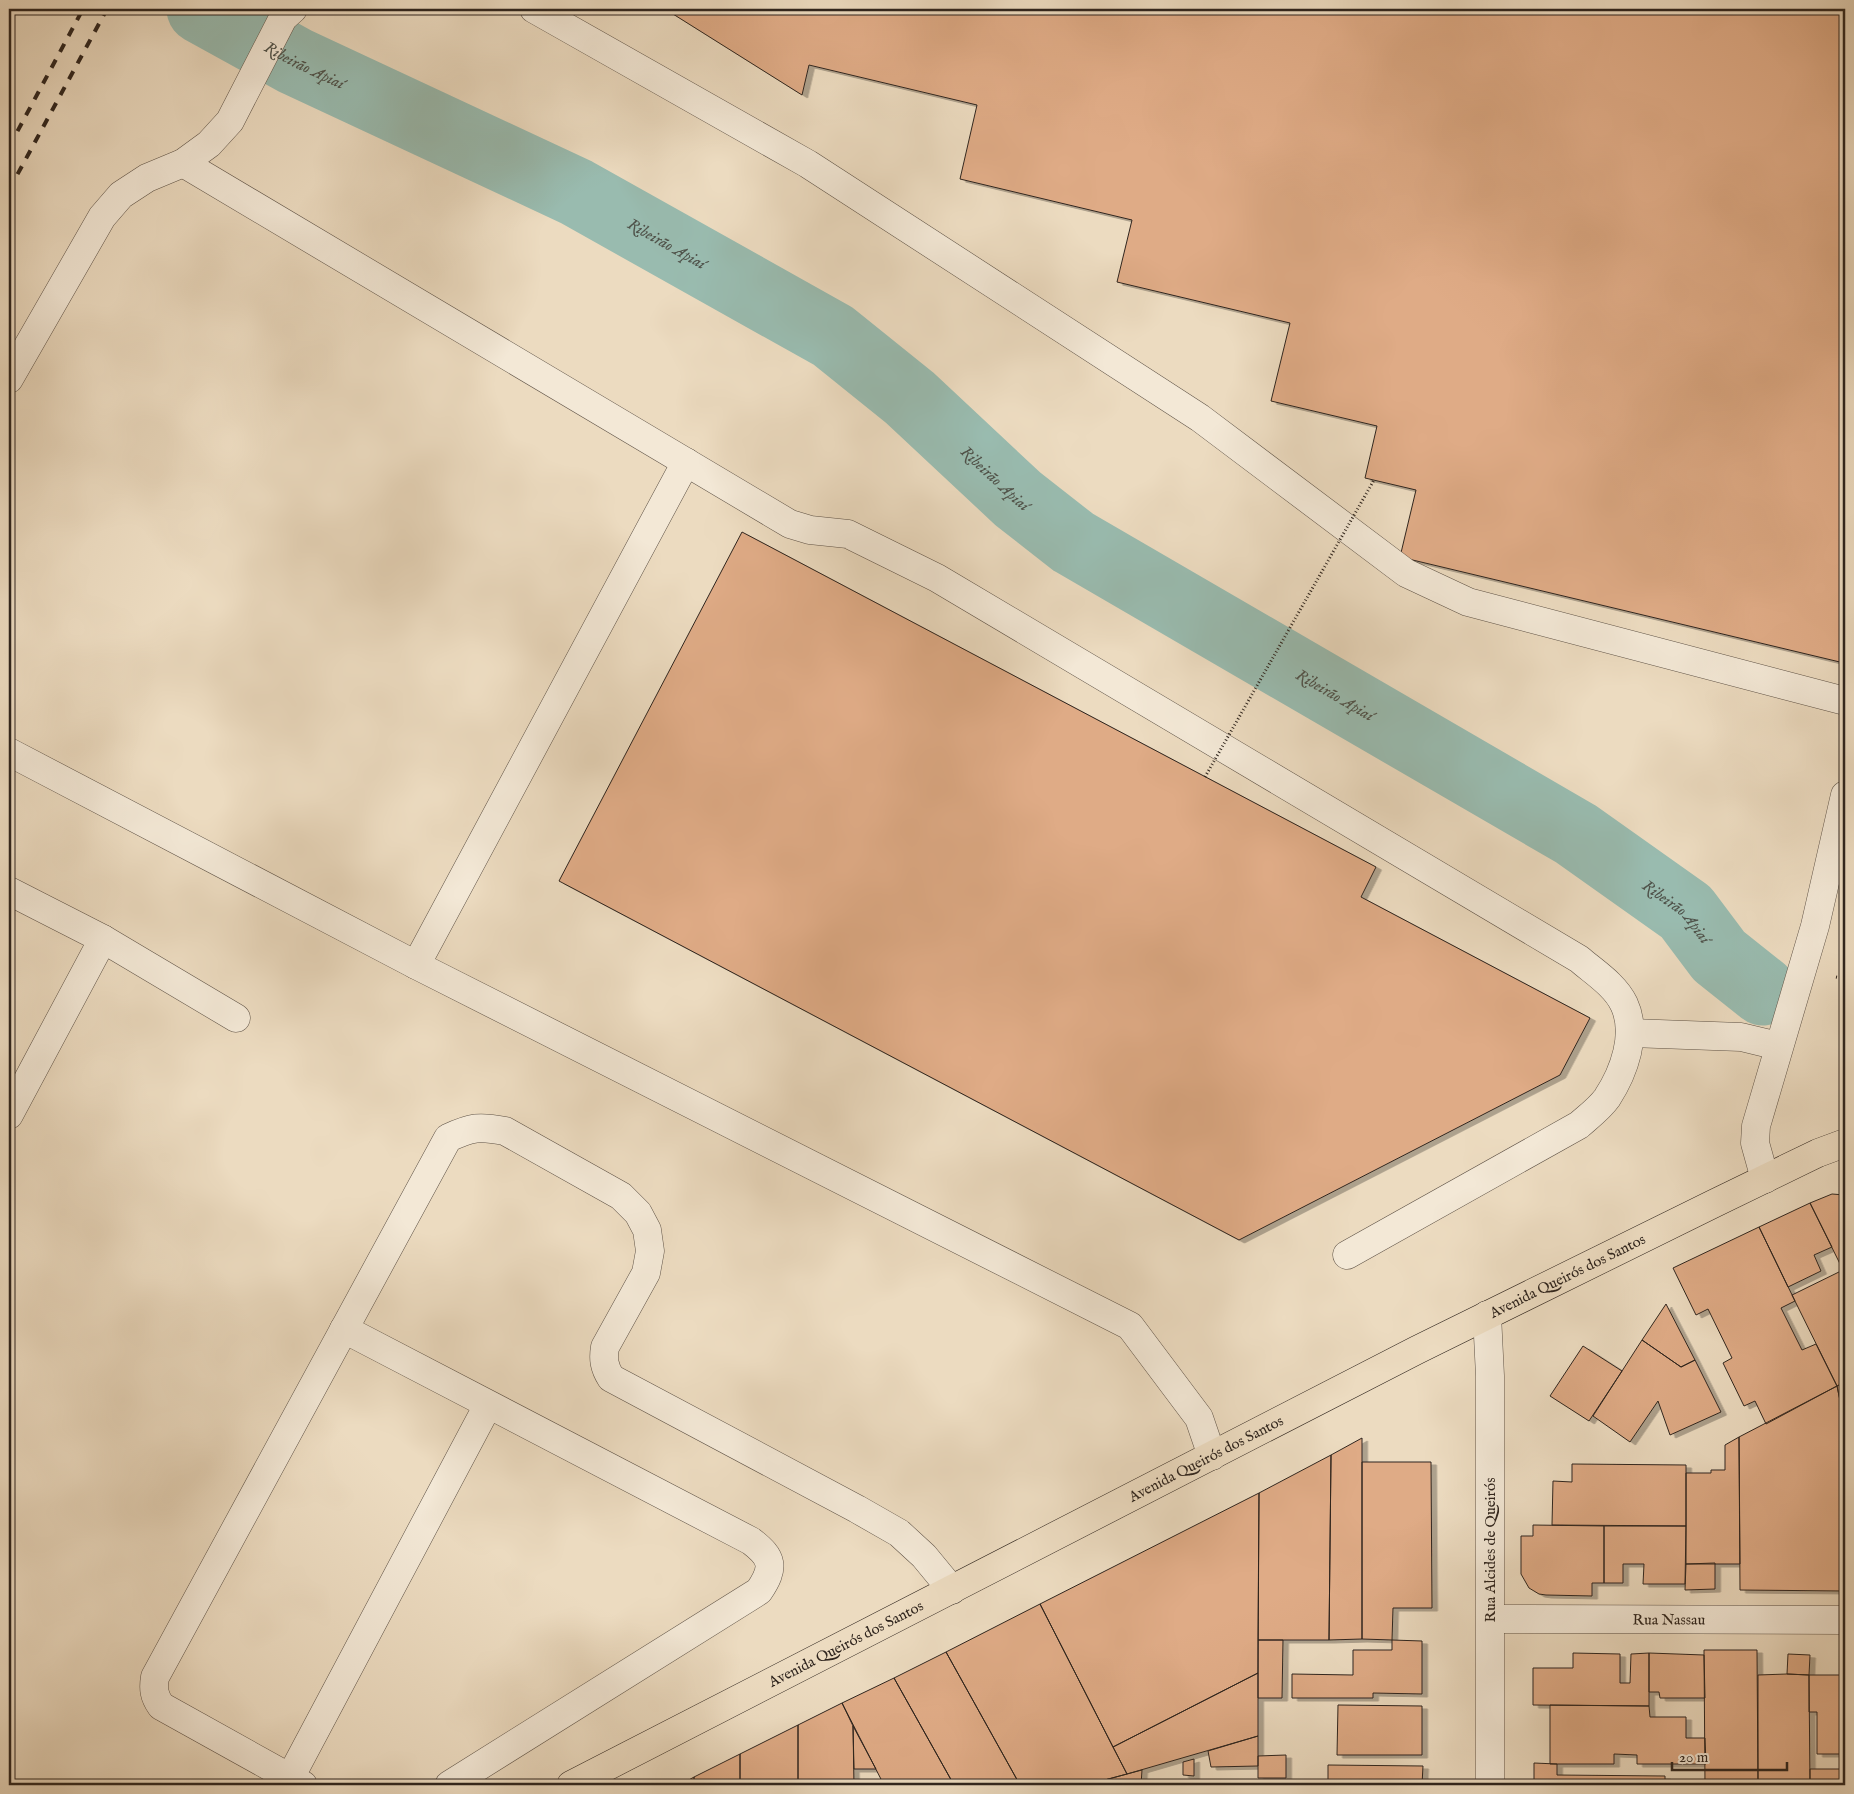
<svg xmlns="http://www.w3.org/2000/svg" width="1854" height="1794" font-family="'IM FELL English',serif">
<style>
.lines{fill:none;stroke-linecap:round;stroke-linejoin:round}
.river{stroke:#99bbaf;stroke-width:69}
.building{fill:#dfab86;stroke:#2f251e;filter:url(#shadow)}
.minor-casing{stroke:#5e5246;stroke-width:29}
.major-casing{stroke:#2f251e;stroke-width:29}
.path{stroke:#2f251e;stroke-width:3;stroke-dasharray:1 2.5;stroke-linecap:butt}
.minor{stroke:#f3e8d6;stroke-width:28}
.major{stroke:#ecdbc0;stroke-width:28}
.rail{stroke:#2f251e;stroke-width:4;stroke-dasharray:9 9;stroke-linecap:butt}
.path-bridge{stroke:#2f251e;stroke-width:3;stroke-dasharray:1 2.5;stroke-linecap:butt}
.labels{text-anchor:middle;stroke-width:4;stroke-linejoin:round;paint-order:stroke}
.street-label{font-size:15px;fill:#2f251e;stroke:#f3e8d6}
.water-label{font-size:16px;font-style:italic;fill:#4f524a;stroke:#f3e8d6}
</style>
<defs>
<filter id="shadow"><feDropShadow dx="5.5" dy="3" stdDeviation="0" flood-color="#0004"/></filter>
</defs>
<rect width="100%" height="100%" fill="#ecdbc0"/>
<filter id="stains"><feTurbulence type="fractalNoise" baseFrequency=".004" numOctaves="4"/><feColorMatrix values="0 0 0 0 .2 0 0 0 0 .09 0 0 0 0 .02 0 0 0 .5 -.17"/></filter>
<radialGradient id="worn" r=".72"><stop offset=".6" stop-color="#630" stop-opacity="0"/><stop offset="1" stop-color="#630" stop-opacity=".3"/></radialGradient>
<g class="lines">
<path class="river" id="s1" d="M201,9l94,52 281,131 257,144 77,62 108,101 55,43 503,292 110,78 33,44 44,35"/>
</g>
<path class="building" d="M665,9h1180v647l-1,7 -444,-106 16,-67 -51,-12 12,-52 -106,-25 19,-78 -173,-41 15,-62 -172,-41 17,-74 -168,-40 -7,30z
M742,532l634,335 -15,30 229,121 -30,57 -321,165 -680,-359z
M1832,1194l13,1v79l-35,-71z
M1810,1203l22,44 -18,8 7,16 -33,16 -29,-60z
M1759,1227l36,74 -14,7 21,42 14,-6 21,42 -71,38 -11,-23 -11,5 -21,-43 9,-5 -24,-49 -12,6 -23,-47z
M1843,1270l2,4v108l-8,4 -45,-91z
M1666,1304l29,56 -14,7 -39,-27z
M1642,1340l39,27 14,-7 26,52 -51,23 -12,-34 -28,41 -37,-26z
M1583,1346l39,25 -33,50 -39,-25z
M1845,1382v32l-2,1 -6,-29z
M1837,1386l6,29 1,176 -104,-1 -1,-153z
M1845,1414v31l-2,1v-31z
M1739,1437l1,127h-54v-91h25v-3h14v-25z
M1362,1438v201l-33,1 2,-185z
M1843,1446l2,1v41h-1z
M1331,1455l-2,185h-71l1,-147z
M1362,1462h69l1,146h-39l-1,32 -30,-1z
M1572,1464l114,1v61l-134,-1 1,-44 19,1z
M1259,1493l-1,180 -145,74 -73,-143z
M1533,1525l71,1v57h-12v13l-46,-1 -7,-1 -10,-6 -8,-14v-38h12z
M1604,1526h82l-1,58h-42l1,-20h-21v19h-19z
M1715,1563v26l-30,1 1,-26z
M1040,1604l73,143 14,27 -41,11h-66l-74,-133z
M1258,1640h25l-1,58h-24z
M1392,1640l30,1v53l-49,-1v5h-81v-24l61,1v-25h39z
M1704,1650h53l1,135h-53z
M946,1652l74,133h-66l-60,-107z
M1573,1653l47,1v29h10l1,-29 18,-1v53l-116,-1v-37h40z
M1649,1653l55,2 1,43h-45l-1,-6h-10z
M1788,1654l22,1 -1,20 -22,-1z
M1258,1673v63l-131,38 -14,-27z
M1787,1674l22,1 1,110h-52v-110z
M1809,1675h36v110h-35v-16h35v-15h-28v-42h-8z
M894,1678l60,107h-70l-42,-82z
M842,1703l11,23 1,59h-56v-60z
M1338,1705l84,1v49h-85z
M1550,1705l99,1 1,11h36v21h19l1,26h-69v-9l-23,-1v10h-64z
M798,1725v60h-58v-31z
M853,1726l23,43h-22z
M1258,1736v30l-47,1 -3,-16z
M740,1754v31h-46v-8z
M1286,1755v23h-28v-22z
M1194,1759v17l-11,-1v-13z
M1534,1763l23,1v11l108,1v9h-109v-5h-22z
M1328,1765l95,1 -1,19h-164v-1l70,1z
M1142,1770l-1,15h-55l41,-11z
M694,1777v8h-14z"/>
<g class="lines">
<defs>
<g id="minor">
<path d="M534,9l274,155 392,254 206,155 62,29 377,99"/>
<path d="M183,163l607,361 20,6 38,4 89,44 642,381c15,13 36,26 45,45 14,30 0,68 -17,94 -7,10 -19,19 -28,27l-232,130"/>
<path d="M9,379l93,-162 19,-22 26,-17 36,-15 26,-19 21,-23 53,-103 10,-9"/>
<path d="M9,752l407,213 714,361 69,92 13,38"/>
<path d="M9,891l94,48 133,79"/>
<path d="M416,965l270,-503"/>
<path d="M1631,1033l110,4 37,9"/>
<path d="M9,1115l94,-176"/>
<path d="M1765,1179l-10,-36 1,-17 59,-200 30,-131"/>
<path d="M1487,1315l3,61v409"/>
<path d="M344,1329l407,212c22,17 24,26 8,50l-310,194"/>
<path id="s2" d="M1491,1619l354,1"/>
<path d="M290,1778l198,-373"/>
<path d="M303,1785l-142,-79c-7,-10 -8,-17 -6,-29l293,-539c24,-11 31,-12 57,-7l116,65 17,17 9,17 3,21 -4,22 -41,74c-2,12 -1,20 6,31l246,131 42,24 25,23 28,34"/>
</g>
<g id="major">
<path id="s3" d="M571,1785l846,-435 296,-146 105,-51 27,-10"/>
</g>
</defs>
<use href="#minor" class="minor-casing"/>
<use href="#major" class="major-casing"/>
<path class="path" d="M1836,977l9,2"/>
<use href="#minor" class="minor"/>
<use href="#major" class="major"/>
<path class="rail" d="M9,147l74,-138
M9,190l98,-181"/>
<path class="path-bridge" d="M1205,777l169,-297"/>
</g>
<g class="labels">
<g class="street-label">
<text dy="5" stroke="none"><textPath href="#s3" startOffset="1119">Avenida Queirós dos Santos</textPath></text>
<text dy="5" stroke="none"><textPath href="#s3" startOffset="714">Avenida Queirós dos Santos</textPath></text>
<text transform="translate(1490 1550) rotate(-90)" y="5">Rua Alcides de Queirós</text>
<text dy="5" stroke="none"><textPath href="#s2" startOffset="178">Rua Nassau</textPath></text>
<text dy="5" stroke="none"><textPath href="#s3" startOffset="309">Avenida Queirós dos Santos</textPath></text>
</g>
<g class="water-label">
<text dy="6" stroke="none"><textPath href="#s1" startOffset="118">Ribeirão Apiaí</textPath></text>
<text dy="6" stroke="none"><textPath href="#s1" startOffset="522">Ribeirão Apiaí</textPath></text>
<text dy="6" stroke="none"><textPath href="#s1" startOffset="928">Ribeirão Apiaí</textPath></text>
<text dy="6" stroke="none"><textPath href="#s1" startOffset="1332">Ribeirão Apiaí</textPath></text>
<text dy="6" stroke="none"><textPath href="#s1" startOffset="1738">Ribeirão Apiaí</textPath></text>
</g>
</g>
<rect width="1854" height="1794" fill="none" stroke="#ecdbc0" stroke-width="30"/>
<rect x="10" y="10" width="1834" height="1774" fill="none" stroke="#2f251e" stroke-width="2.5"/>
<rect x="15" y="15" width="1824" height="1764" fill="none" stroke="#2f251e"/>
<path d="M1672 1762v8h115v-8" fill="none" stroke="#2f251e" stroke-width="2.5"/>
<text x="1679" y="1762" font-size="15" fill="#2f251e" stroke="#f3e8d6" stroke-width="4" paint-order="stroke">20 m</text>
<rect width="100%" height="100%" filter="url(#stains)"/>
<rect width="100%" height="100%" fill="url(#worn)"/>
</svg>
